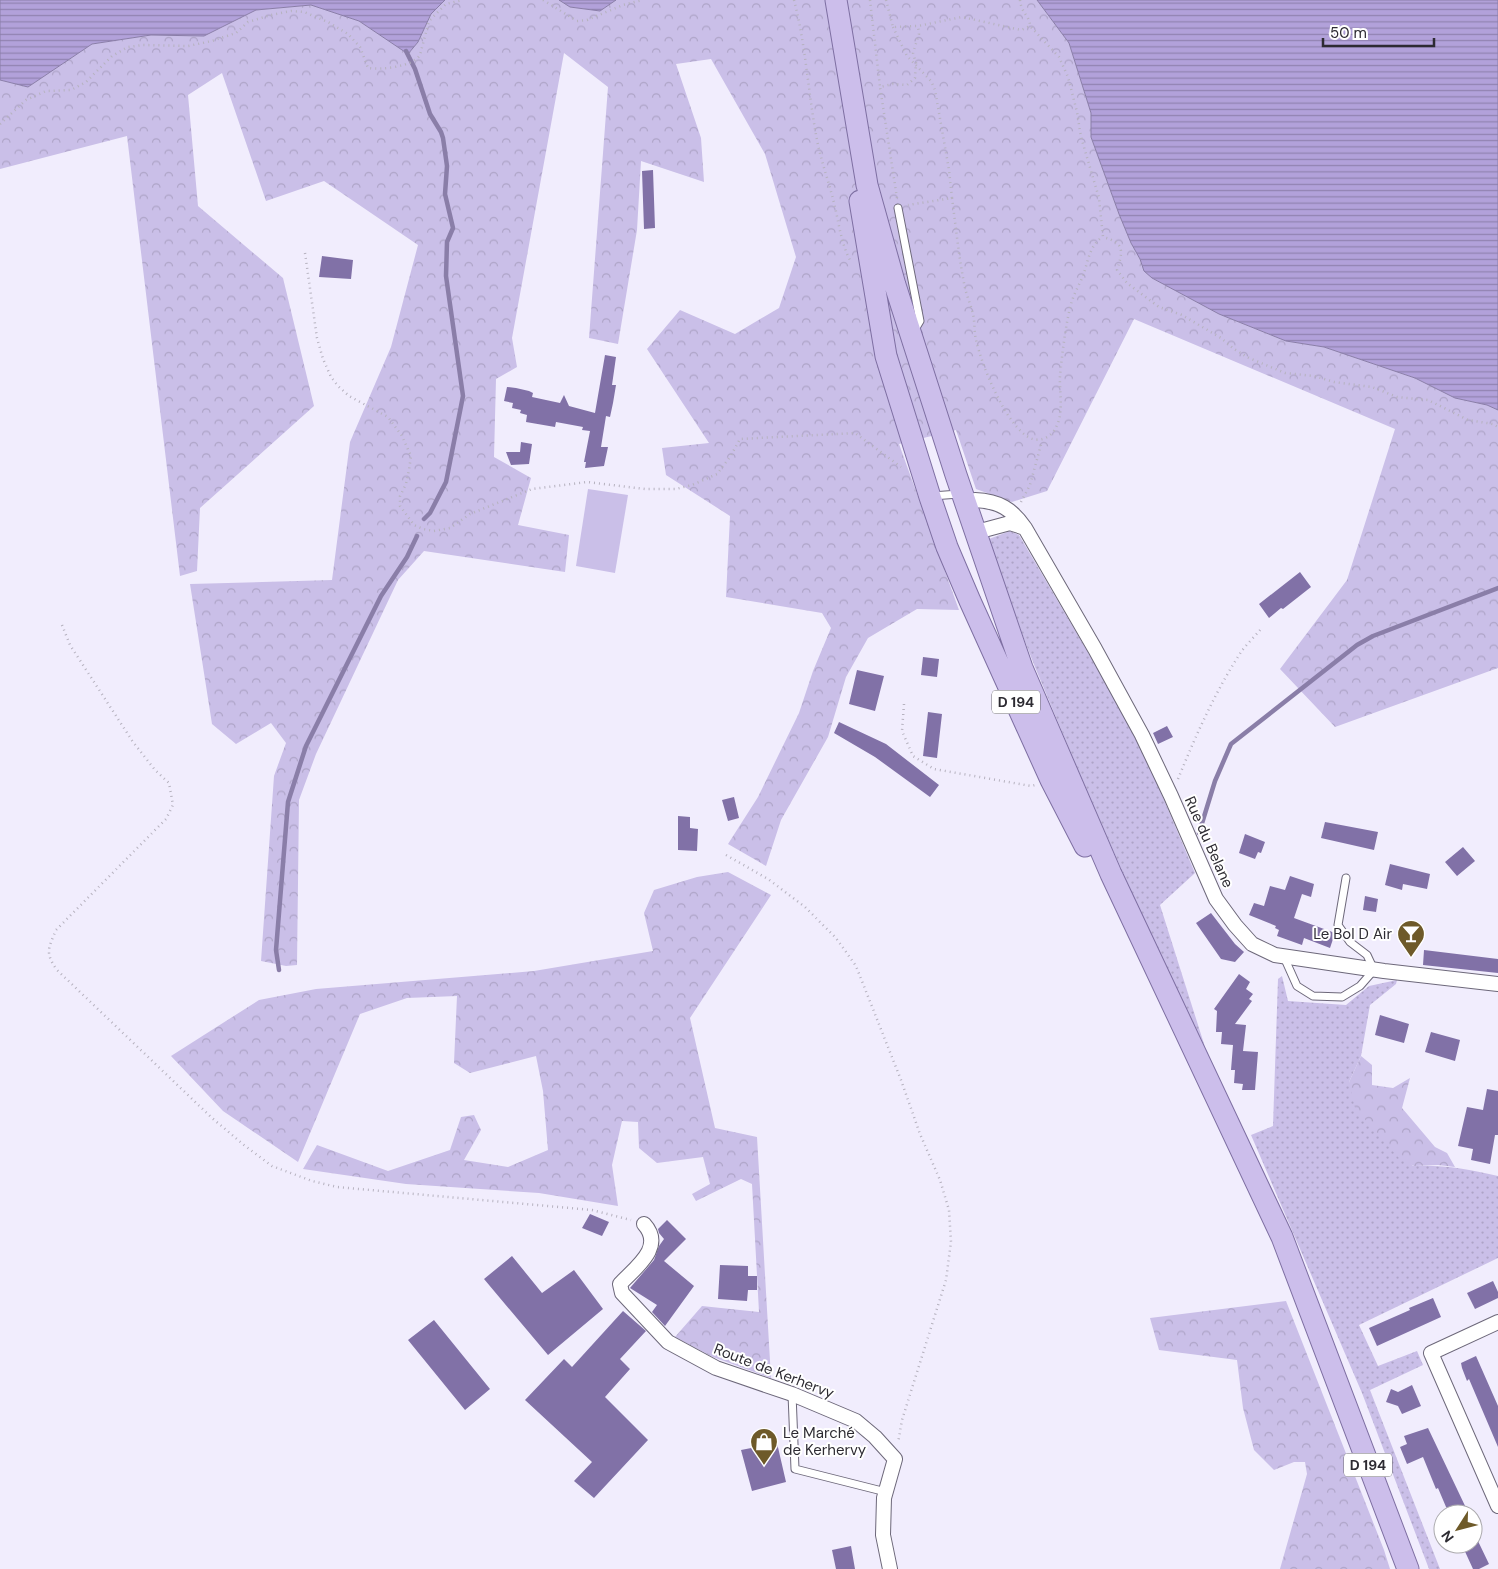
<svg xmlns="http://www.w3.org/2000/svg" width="1498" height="1569" font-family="'DM Sans',sans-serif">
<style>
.grass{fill:url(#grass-dots)}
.forest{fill:url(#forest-crowns)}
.green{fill:#cabfe8}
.water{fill:url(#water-rules);stroke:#8a7ea8}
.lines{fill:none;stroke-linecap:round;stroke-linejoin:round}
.stream{stroke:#8a7ea8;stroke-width:4.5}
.building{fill:#8171a7}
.lane-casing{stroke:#6d687a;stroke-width:9}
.street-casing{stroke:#6d687a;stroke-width:16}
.primary-casing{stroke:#7e6fa2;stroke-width:23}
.path{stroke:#b6b2bf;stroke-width:2.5;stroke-dasharray:1 4;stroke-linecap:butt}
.lane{stroke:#fff;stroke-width:7}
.street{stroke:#fff;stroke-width:14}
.primary{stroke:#ccbeeb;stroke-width:21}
.labels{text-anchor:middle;stroke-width:4;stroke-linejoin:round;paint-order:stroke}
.shield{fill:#fff;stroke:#6c6b70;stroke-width:1}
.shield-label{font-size:14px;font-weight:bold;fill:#2d2b32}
.street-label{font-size:15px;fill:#2d2b32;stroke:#fff}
.poi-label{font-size:15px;fill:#2d2b32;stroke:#fff;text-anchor:end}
</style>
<defs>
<pattern id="grass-dots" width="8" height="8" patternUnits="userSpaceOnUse" patternTransform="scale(1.25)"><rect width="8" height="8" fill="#cabfe8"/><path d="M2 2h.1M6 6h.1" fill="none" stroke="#aea4c7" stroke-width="1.8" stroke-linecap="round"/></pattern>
<pattern id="forest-crowns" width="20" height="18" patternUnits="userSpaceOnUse" patternTransform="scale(1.25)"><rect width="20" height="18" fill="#cabfe8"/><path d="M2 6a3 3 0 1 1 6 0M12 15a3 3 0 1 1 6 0" fill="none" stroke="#aea4c7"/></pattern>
<pattern id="water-rules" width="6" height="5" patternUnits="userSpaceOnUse" patternTransform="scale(1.25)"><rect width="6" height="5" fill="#b2a1da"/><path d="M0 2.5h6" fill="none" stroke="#9183b1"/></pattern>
</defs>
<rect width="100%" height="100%" fill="#f1edfd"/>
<path class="grass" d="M1010,531l9,4 118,201 58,137 -35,32 45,142c-62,-124 -117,-252 -170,-380 -17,-42 -31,-86 -46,-128z
M1282,976l6,25 58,4 23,-19 28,-6 -1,4 -26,21 -9,51 -12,26 64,84c33,-1 54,3 85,10v82l-139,67 19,41 39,-15 6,14 -53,25 70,179h-11l-67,-176 -111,-258 22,-9 5,-147z"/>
<path class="forest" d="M445,0h114l11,7 30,4 16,-11h421l32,43 22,70v24l28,77 12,29 9,16 5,12 7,7 67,36 67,27 38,6 91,31 40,20 32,7 11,5v258l-163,59 -55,-58 67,-89 48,-151 -261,-110 -87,172 -35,11 -36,-13 -20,-59 -57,14 60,166 -42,-1 -49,29 -22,39 -18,60 -47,83 -15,46 -38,-22 30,-47 41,-84 14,-42 18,-43 -9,-15 -96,-16 4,-81 -64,-41 -4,-27 47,-5 -62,-94 33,-39 55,24 44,-26 17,-51 -31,-103 -54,-95 -35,5 25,74 3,44 -63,-21 -4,69 -19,114 -29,-6 19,-251 -44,-34 -52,285 5,29 -21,12 -2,78 37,21 -13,47 51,10 -4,37 -141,-21 -26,29 -82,174 -17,46 -2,165 -11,1 -25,-5 13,-185 12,-33 -15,-20 -35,21 -24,-20 -22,-140 142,-4 18,-138 41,-95 27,-102 -94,-64 -58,20 -44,-128 -34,22 10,111 85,72 31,128 -114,102 -3,63 -17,5 -53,-440 -127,33v-89l28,7 64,-43 59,-9 53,1 52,-26 56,-5 47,16 49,33 10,-12 13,-28z
M728,872l43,23 -81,123 25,110 42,9 14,241 -58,-21 -38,-20 27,-31 57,6 -7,-128 -11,-5 -45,22 -4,-7 18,-10 -7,-27 -46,6 -18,-15 -1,-26 -16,-1 -10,44 6,41 -79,-13 -133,-9 -103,-15 14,-24 71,26 62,-21 11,-33 13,-2 7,15 -17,30 44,7 40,-17 -5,-59 -7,-35 -66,17 -16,-10 3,-67 -50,2 -47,16 -62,148 -75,-51 -52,-55 88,-56 57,-11 218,-18 119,-20 -9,-38 10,-23 43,-13z
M1361,1056l11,9v20l21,3 17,-10 -8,30 33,39 12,6 8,14 -17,-2 -24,1 -15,-8 -44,-50 -6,-26z
M1286,1301l98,249 6,19h-110l27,-95 -2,-12h-11l-20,8 -20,-20 -11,-42 -6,-48 -78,-10 -9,-32z"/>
<path class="green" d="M588,489l40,6 -13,78 -39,-7z"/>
<path class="water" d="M0,0h445l-14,14 -13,28 -10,12 -49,-33 -48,-16 -55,5 -52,26 -53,-1 -59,9 -64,43 -28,-7z
M559,0h57l-16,11 -30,-4z
M1037,0h461v410l-11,-5 -32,-7 -40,-20 -91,-31 -38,-6 -67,-27 -67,-36 -8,-7 -4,-12 -9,-16 -12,-29 -28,-77v-24l-22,-70z"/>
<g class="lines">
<path class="stream" d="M406,51l9,18 15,45 11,18 2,6 4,28 -2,28 8,34 -6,14 -1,34 17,120 -17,86 -16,31 -6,6
M1199,833l16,-52 16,-37 126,-99 16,-9 125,-48
M279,970l-3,-20 12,-148 18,-56 75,-150 26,-39 10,-21"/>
</g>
<path class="building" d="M653,170l2,58 -11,1 -2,-58z
M322,256l31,4 -2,19 -32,-2z
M605,355l11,2 -4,28h4l-3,18 -3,14 -4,-1 -5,31h7l-4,19 -19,2 1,-6h-2l6,-31 -8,-1 1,-3 -27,-5 -1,5 -29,-5 1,-7 -7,-2 1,-3 -9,-2 1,-5 -9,-2 3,-14 9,1 13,3 4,2 -1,4 28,6 4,-8 5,11 26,7z
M521,442l11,2 -3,20 -18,1 -5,-13h14z
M1300,572l11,15 -28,22 -2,-1 -12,10 -10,-14z
M923,657l16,2 -2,18 -16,-2z
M857,670l27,6 -9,35 -26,-7z
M928,712l14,2 -5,44 -14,-2z
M839,722l47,22 53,41 -9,12 -55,-40 -41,-24z
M1167,726l6,11 -15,7 -5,-11z
M734,797l5,21 -11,3 -6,-21z
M678,816l12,1v11l8,1 -1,22 -19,-1z
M1325,822l53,10 -4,18 -53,-12z
M1245,834l20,8 -4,11 -3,-1 -3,7 -16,-6z
M1463,847l12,14 -18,15 -12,-14z
M1390,864l40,10 -3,15 -24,-5 -1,6 -17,-5z
M1290,876l24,8 -3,13 -9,-3 -8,24 41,15 -5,15 -26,-10 -2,7 -25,-9 2,-6 -4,-2 1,-2 -27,-11 5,-12 10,3 6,-20 15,4z
M1365,896l13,3 -2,13 -13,-2z
M1211,913l24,31 9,8 -9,10 -14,-3 -25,-36z
M1424,950l74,9v14l-75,-8z
M1239,974l11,8 -4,7 7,5 -4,5 3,2 -17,23 11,1 -3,26 15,1 -3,38h-13l1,-6 -9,-1 1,-13h-4l2,-25 -12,-1 1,-12h-6l1,-21 -3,-2z
M1380,1015l29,9 -5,19 -29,-8z
M1431,1032l29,8 -5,21 -30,-9z
M1487,1089l11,2v44h-3l-5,29 -19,-4 2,-11 -15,-3 9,-39 16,3z
M590,1214l19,8 -7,14 -20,-8z
M667,1220l19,19 -22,22 30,25 -29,40 -13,-14 5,-7 -27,-17 24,-28 5,-14 5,-7 -5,-6 -1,-4z
M512,1256l30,37 32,-23 29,39 -55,46 -64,-76z
M720,1265l28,1v10h9v14h-9l-1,11 -29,-2z
M1493,1281l5,11v6l-23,11 -8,-16z
M1433,1298l8,19 -64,29 -8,-18 41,-18 -1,-2z
M623,1311l23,20 -26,28 10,10 -25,28 43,43 -54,58 -20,-17 18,-19 -67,-62 39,-41 8,8z
M434,1320l56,69 -25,21 -57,-70z
M1476,1356l22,50v41l-29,-68 -2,2 -5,-13 -1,-5z
M1412,1385l9,21 -19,8 -4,-8 -12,-4 5,-13 7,3z
M1428,1428l39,82 -8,4h-10l-11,-26 -2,1 -13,-32 -16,7 -7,-17 7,-3 -3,-8z
M777,1443l9,39 -34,9 -11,-41z
M1477,1539l12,25 -10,5h-6l-11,-24 11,-1v-4z
M851,1546l4,23h-19l-4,-19z"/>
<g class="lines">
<defs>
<path id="lane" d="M898,208l22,113 -6,10
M932,496l27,-2
M1284,957l13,29 16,10 29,1 18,-11 14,-16 -7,-15 -17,-13 -12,-17 8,-47
M792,1394l3,75 91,23"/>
<path id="street" d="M975,500c24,1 37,9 50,28l70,121 47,86 29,61 45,103 19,26 17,19 23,11 109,16 114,13
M984,530l26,-7 15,5
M644,1224c21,23 -8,43 -24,60l2,9 46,49 48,26 76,26 64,27 19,16 20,22 -11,39 -1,37 7,34
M1498,1322l-67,31 67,153"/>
<path id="primary" d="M836,0l31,185 28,100 61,190 66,193 89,206 171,363 126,332
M860,201l26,155 44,141 17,50 23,54 81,179 34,66"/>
</defs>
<use href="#lane" class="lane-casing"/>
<use href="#street" class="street-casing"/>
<use href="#primary" class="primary-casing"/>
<path class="path" d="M543,0l34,21 10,-1 36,-15 19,-5
M794,0c12,46 14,93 23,140 4,21 12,42 17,63 5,20 7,41 17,59
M870,0l10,87
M886,0l7,27 25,-1 44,-9 59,13 9,-4
M1020,0c1,13 10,16 10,26l29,31 9,20 9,35 4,25 18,61 4,39c22,6 20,14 14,33l10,13 32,24 23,8 39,23 13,11 15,9 36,15 29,3 20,6 38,5 25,10 31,3 40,20 25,4 5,3
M893,27l14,29 24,25 4,9 14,80 3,28 -44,7
M0,124l26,-24 20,-9 25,-1 15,-8 26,-26 16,-9 15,-2 45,1 24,-5 24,-8 12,-11 23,-7 20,-4 13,1 24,10 20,12 12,13 8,21c13,2 44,-1 52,-13l9,-34 17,-17 16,-4
M897,198l-17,-111 13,-3 14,1 8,-7 1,-15 -3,-10 6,-19 -1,-8
M952,198c4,30 7,61 13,90 2,9 6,17 8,26 2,8 1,18 3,26 6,26 30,86 54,98 7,3 15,2 21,-4 15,-15 8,-40 9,-58 2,-21 6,-56 12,-75 3,-10 9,-19 12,-28 4,-13 7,-30 19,-36
M305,253l12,85 6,21 8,18 7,9 11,10 39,21 14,19 9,20 -2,14 -3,14 -6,12v10l14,19 9,4 11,2 16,-3 20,-14 62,-25 55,-7 58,7h31l16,-4 25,-11 13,-17 10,-18 115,-6 46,34
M1021,502l9,-17 12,-44
M62,625l8,20 63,97 22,28 14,13 4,22 -7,14 -110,111c-8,19 -11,23 1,40l155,148 32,27 28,21 40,15 25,6 255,23 39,10
M904,704l-2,27 11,25 21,13 97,17 4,-1
M1178,779c18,-44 37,-87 63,-127 6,-8 14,-16 20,-23
M726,855l42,24 37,28 31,31 20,28 45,114 19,54 20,46 9,30 2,32 -5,38 -44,140 -4,23"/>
<use href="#lane" class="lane"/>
<use href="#street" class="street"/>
<use href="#primary" class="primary"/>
</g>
<defs>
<symbol id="bar-pin" viewBox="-11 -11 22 30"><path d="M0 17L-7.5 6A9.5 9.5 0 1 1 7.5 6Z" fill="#6e5a29" stroke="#fff"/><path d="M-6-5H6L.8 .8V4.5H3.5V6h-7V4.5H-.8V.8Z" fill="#fff"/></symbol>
<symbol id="shop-pin" viewBox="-11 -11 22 30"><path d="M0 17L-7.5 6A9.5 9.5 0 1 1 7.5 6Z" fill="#6e5a29" stroke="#fff"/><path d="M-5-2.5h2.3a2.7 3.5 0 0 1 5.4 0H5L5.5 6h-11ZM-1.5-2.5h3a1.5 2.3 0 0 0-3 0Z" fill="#fff"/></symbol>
</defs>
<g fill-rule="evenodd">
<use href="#bar-pin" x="1395" y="918" width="32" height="43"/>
<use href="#shop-pin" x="748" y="1426" width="32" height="43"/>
</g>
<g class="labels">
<g class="shield">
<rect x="992" y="690.5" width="48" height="23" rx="4"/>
<rect x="1344" y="1453.5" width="48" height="23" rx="4"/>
</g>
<g class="shield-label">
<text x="1016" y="707">D 194</text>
<text x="1368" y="1470">D 194</text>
</g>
<g class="street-label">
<text transform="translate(1209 842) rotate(66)" y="5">Rue du Belane</text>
<text transform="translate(774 1371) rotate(21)" y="5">Route de Kerhervy</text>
</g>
<g class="poi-label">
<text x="1392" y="939">Le Bol D Air</text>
<text x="783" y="1438" text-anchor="start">Le Marché<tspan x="783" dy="17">de Kerhervy</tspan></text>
</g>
</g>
<g transform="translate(1458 1529) rotate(234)"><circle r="24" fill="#ffffff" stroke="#abaaad"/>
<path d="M0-4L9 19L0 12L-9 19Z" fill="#6e5a29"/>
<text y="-8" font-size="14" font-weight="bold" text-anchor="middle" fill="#2d2b32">N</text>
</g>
<path d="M1323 38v8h111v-8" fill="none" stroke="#2d2b32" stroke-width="2.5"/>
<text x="1330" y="38" font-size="15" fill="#2d2b32" stroke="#ffffff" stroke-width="4" paint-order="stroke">50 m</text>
</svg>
